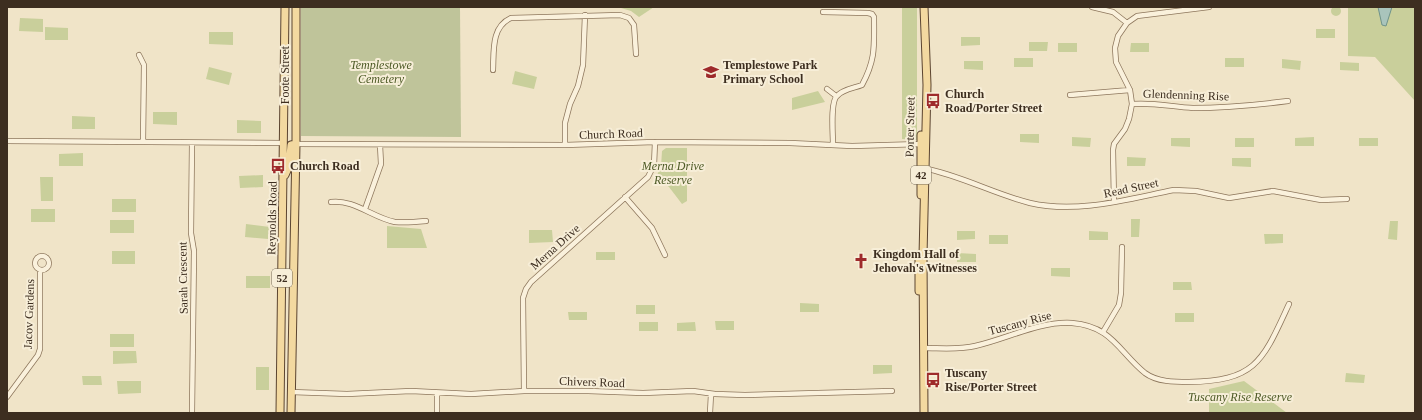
<svg xmlns="http://www.w3.org/2000/svg" width="1422" height="420" font-family="'Times New Roman',serif">
<style>
.green{fill:#c9cf9b}
.cemetery{fill:#bfc49a}
.water{fill:#a9c4bc;stroke:#6f938a}
.lines{fill:none;stroke-linecap:round;stroke-linejoin:round}
.minor-casing{stroke:#8d765c;stroke-width:6}
.primary-casing{stroke:#5b4430;stroke-width:9}
.minor{stroke:#faf1dc;stroke-width:4.5}
.primary{stroke:#f3d9a0;stroke-width:7}
.labels{text-anchor:middle;stroke-width:4;stroke-linejoin:round;paint-order:stroke}
.shield{fill:#f7eed8;stroke:#756857;stroke-width:1}
.shield-label{font-size:11px;font-weight:bold;fill:#3d2e20}
.park-label{font-size:12px;font-style:italic;fill:#4d5a26;stroke:#f7eed8}
.poi-label{font-size:12px;font-weight:bold;fill:#3d2e20;stroke:#f7eed8;text-anchor:start}
.street-label{font-size:12px;fill:#3d2e20;stroke:#f7eed8}
</style>
<rect width="100%" height="100%" fill="#f0e4c8"/>
<path class="green" d="M1331 11a5 5 0 1 1 10 0a5 5 0 1 1-10 0Z
M621,7h33l-15,10 -8,-6 -10,-3z
M902,7h15v133l-15,-1z
M1348,7h67v94l-40,-44 -27,-1z
M20,18l23,1v13l-24,-1z
M45,27l23,1v12h-23z
M1316,29h19v9h-19z
M209,32h24v13l-24,-1z
M961,37h19v8l-19,1z
M1029,42h19l-1,9h-18z
M1058,43h19v9h-19z
M1131,43h18v9h-19z
M1014,58h19v9h-19z
M1225,58h19v9h-19z
M1282,59l19,2 -1,9 -18,-2z
M964,61h19v9l-19,-1z
M1340,62l19,1v8l-19,-1z
M209,67l23,6 -3,12 -23,-6z
M515,71l22,6 -3,12 -22,-5z
M818,91l7,11 -33,8v-12z
M153,112h24v13l-24,-1z
M72,116l23,1v12h-23z
M237,120l24,1v12h-24z
M1020,134h19v9l-19,-1z
M1072,137l19,1 -1,9 -18,-1z
M1314,137v9h-19v-8z
M1171,138h19v9l-19,-1z
M1235,138h19v9h-19z
M1359,138h19v8h-19z
M666,148h21v53l-5,3 -13,-17 -13,-10 5,-10 1,-16z
M83,153v13h-24v-12z
M1127,157l19,1 -1,8h-18z
M1232,158h19v9l-19,-1z
M263,175v12l-23,1 -1,-12z
M40,177h13v24h-12z
M112,199h24v13h-24z
M31,209h24v13h-24z
M1131,219h9l-1,18h-8z
M110,220h24v13h-24z
M1390,221h8l-1,19 -9,-1z
M246,224l24,3 -2,12 -23,-2z
M387,226l34,3 6,19h-40z
M529,230h23l1,12 -24,1z
M957,231h18v8l-18,1z
M1089,231l19,1v8h-19z
M1264,234h19v9l-18,1z
M989,235h19v9h-19z
M112,251h23v13h-23z
M596,252h19v8h-19z
M957,253l19,1v8h-19z
M1051,268h19v9l-19,-1z
M246,276h24v12h-24z
M1173,282h18l1,8h-19z
M800,303l19,1v8h-19z
M636,305h19v9h-19z
M568,312h19v8h-18z
M1175,313h19v9h-19z
M715,321h19v9h-18z
M639,322h19v9h-19z
M695,322l1,9h-19v-8z
M110,334h24v13h-24z
M113,351h23l1,12 -24,1z
M873,365h19v8l-19,1z
M256,367h13v23h-13z
M1346,373l19,2 -1,8 -19,-1z
M82,376h19l1,9h-19z
M117,381h24v12l-23,1z
M1244,381l43,32h-78v-24z"/>
<path class="cemetery" d="M301,7h159l1,130 -160,-1z"/>
<path class="water" d="M1378,7h14l-6,19 -4,-1z"/>
<g class="lines">
<defs>
<path id="minor" d="M1092,7l21,5 14,11
M823,12l45,1 4,1 2,3c0,29 2,42 -12,68 -7,3 -19,4 -25,11 -7,6 -4,38 -4,49
M139,55l5,10 -1,77
M493,70c1,-19 -2,-43 18,-52l109,-3 9,3 5,7 2,29
M827,89l9,7
M1070,95l60,-5
M1132,104c21,-2 41,3 61,4 32,0 63,-3 95,-7
M7,141l277,2
M192,143l-1,90 3,18 -2,162
M296,144l269,1 90,-3 135,1 62,3 70,-2
M565,145v-22l5,-19 8,-18 5,-21 2,-50
M923,168c37,7 71,26 107,35 48,11 98,-4 144,-13l22,1 33,7 44,-7 48,9 26,-1
M625,197l27,31 13,27
M331,202c23,-3 42,16 64,20 10,1 21,0 31,-1
M1114,202l-1,-52 1,-6 11,-15 4,-10 3,-15 -2,-14 -14,-28 -1,-14 3,-12 9,-13 10,-7 72,-9
M365,209l16,-45 -1,-19
M35 263a7 7 0 1 1 14 0a7 7 0 1 1-14 0Z
M1103,332l16,-27 2,-12 1,-46
M924,348c16,0 35,2 51,-2 32,-7 64,-25 97,-23 40,3 47,29 73,50 12,9 30,9 44,9 68,-1 74,-22 100,-78
M524,391l-1,-93 3,-9 5,-7 117,-105 6,-12 1,-23
M291,392l56,2 64,-3 60,3 53,-3h64l55,2 50,-2 22,3 30,1 147,-4
M437,393v20
M7,397l31,-42 2,-6v-79
M710,413l1,-19"/>
<path id="primary" d="M924,7l3,78 -4,171 1,157
M285,175l4,-9 2,-21 5,-1
M921,195v-60
M919,255v36
M280,413l5,-406
M291,413l5,-269v-137"/>
</defs>
<use href="#minor" class="minor-casing"/>
<use href="#primary" class="primary-casing"/>
<use href="#minor" class="minor"/>
<use href="#primary" class="primary"/>
</g>
<defs>
<symbol id="school-bare" viewBox="-9 -9 18 18"><path d="M0-5L7-2L0 1L-7-2ZM-4 1L0 2.5L4 1V4Q0 6-4 4Z" fill="#9e2a2b" stroke="#f7eed8" stroke-width="2.5" paint-order="stroke"/></symbol>
<symbol id="bus-bare" viewBox="-9 -9 18 18"><path d="M-5-6H5V4H4V6H2V4H-2V6H-4V4H-5ZM-3.5-4V0h7V-4ZM-3.5 1.2v1.5H-2V1.2ZM2 1.2v1.5H3.5V1.2Z" fill="#9e2a2b" stroke="#f7eed8" stroke-width="2.5" paint-order="stroke"/></symbol>
<symbol id="church-bare" viewBox="-9 -9 18 18"><path d="M-1.2-6h2.4v3.5h3.3v2.4h-3.3V6h-2.4V-.1h-3.3v-2.4h3.3Z" fill="#9e2a2b" stroke="#f7eed8" stroke-width="2.5" paint-order="stroke"/></symbol>
</defs>
<g fill-rule="evenodd">
<use href="#school-bare" x="700" y="61" width="22" height="22"/>
<use href="#bus-bare" x="922" y="90" width="22" height="22"/>
<use href="#bus-bare" x="267" y="155" width="22" height="22"/>
<use href="#church-bare" x="850" y="250" width="22" height="22"/>
<use href="#bus-bare" x="922" y="369" width="22" height="22"/>
</g>
<g class="labels">
<g class="shield">
<rect x="911" y="166" width="20" height="18" rx="3"/>
<rect x="272" y="269" width="20" height="18" rx="3"/>
</g>
<g class="shield-label">
<text x="921" y="179">42</text>
<text x="282" y="282">52</text>
</g>
<g class="park-label">
<text x="381" y="69">Templestowe<tspan x="381" dy="14">Cemetery</tspan></text>
<text x="673" y="170">Merna Drive<tspan x="673" dy="14">Reserve</tspan></text>
<text x="1240" y="401">Tuscany Rise Reserve</text>
</g>
<g class="poi-label">
<text x="723" y="69">Templestowe Park<tspan x="723" dy="14">Primary School</tspan></text>
<text x="945" y="98">Church<tspan x="945" dy="14">Road/Porter Street</tspan></text>
<text x="290" y="170">Church Road</text>
<text x="873" y="258">Kingdom Hall of<tspan x="873" dy="14">Jehovah's Witnesses</tspan></text>
<text x="945" y="377">Tuscany<tspan x="945" dy="14">Rise/Porter Street</tspan></text>
</g>
<g class="street-label">
<text transform="translate(285 75) rotate(-90)" y="4">Foote Street</text>
<text transform="translate(1186 95) rotate(2)" y="4">Glendenning Rise</text>
<text transform="translate(910 127) rotate(-89)" y="4">Porter Street</text>
<text transform="translate(611 134) rotate(-2)" y="4">Church Road</text>
<text transform="translate(1131 188) rotate(-12)" y="4">Read Street</text>
<text transform="translate(272 218) rotate(-89)" y="4">Reynolds Road</text>
<text transform="translate(555 247) rotate(-42)" y="4">Merna Drive</text>
<text transform="translate(183 278) rotate(-91)" y="4">Sarah Crescent</text>
<text transform="translate(29 314) rotate(-88)" y="4">Jacov Gardens</text>
<text transform="translate(1020 323) rotate(-15)" y="4">Tuscany Rise</text>
<text transform="translate(592 382) rotate(2)" y="4">Chivers Road</text>
</g>
</g>
<rect width="1422" height="420" fill="none" stroke="#3d2e20" stroke-width="16"/>
</svg>
